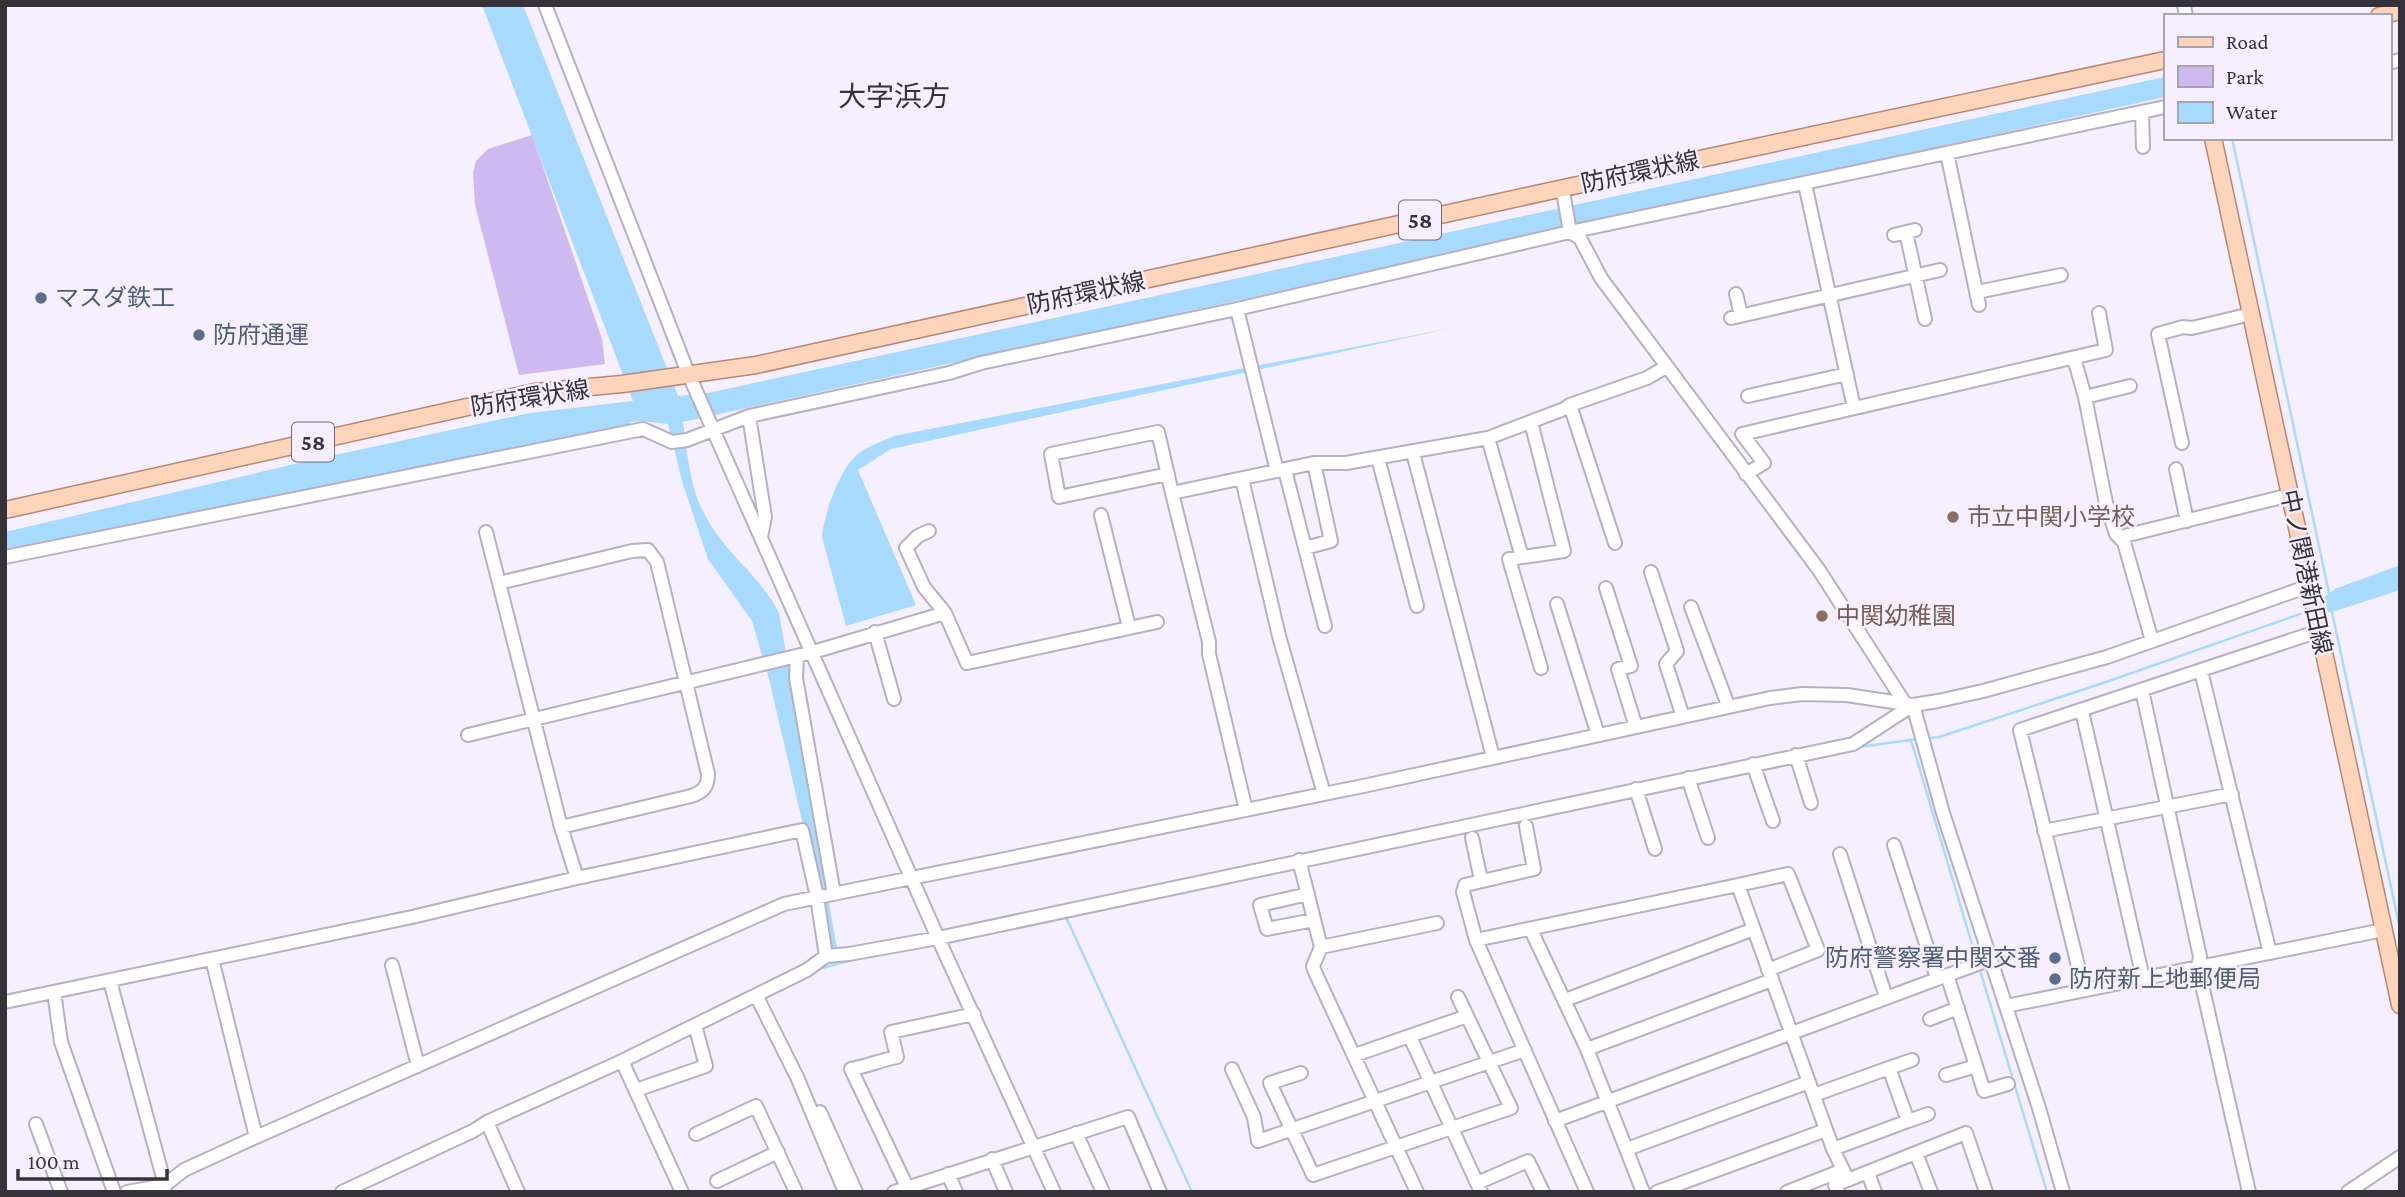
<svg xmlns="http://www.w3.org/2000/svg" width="2405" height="1197" font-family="'Crimson Pro','Noto Sans JP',serif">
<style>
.green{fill:#cebaf1}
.water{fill:#a8dafd}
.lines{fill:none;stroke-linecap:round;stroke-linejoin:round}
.stream{stroke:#a8dafd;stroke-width:2.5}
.minor-casing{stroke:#b7b0c3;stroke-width:16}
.major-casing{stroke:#b88871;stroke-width:19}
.minor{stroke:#fff;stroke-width:12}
.major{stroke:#fed4bb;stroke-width:16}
.service-dot{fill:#5c6f8a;stroke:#f5efff;stroke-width:2.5}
.education-dot{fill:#8d6e63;stroke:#f5efff;stroke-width:2.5}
.labels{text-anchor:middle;stroke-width:5;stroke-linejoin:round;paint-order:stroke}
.shield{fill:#f5efff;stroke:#6f6b75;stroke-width:2}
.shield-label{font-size:23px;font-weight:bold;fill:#35323a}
.street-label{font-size:24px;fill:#35323a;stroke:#f5efff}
.service-label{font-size:24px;fill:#4e5e75;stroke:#f5efff;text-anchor:start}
.education-label{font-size:24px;fill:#785e54;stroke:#f5efff;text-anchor:start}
.quarter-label{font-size:28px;fill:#35323a;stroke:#f5efff}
</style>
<rect width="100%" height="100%" fill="#f5efff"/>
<path class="green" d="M532,135l70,204 3,25 -86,11 -44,-170 -2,-32 3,-12 12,-12z"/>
<path class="water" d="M482,5h41l155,391 30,-3 1457,-316v20l-1482,325c4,30 7,68 23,95 19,36 55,60 73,96l58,336 -9,3 -25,-127 -34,-146 -17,-58 -44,-62 -26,-78 -14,-57 -27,-3 -10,1 -4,6 -622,131v-27l307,-72 218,-47 103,-12z
M1452,328l-561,121 -33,21 58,135 -70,21 -24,-89c2,-23 18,-70 37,-84 10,-7 24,-12 35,-17z
M2400,565v25l-68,22 -32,2 35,-25z"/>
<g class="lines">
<path class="stream" d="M2232,138l97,455
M2332,612l68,317
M1928,738l11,-1 164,-54 197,-69
M1911,740l66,221
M1859,747l59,-8
M1066,917l126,275
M1979,967l68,225
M818,969l38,-10"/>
<defs>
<path id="minor" d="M545,5l143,368 250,565 116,254
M2184,5l2,11
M2389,63l11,-3
M2142,112l1,35
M1947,153l32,152
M1805,184l49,224
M1559,189l5,8 6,35 10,6 21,40 218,292 85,132
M1906,232l19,87
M1894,235l21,-5
M1977,292l84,-17
M1736,294l5,21
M1237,309l40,162
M1731,318l209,-48
M2074,358l11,39 21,106 10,31 8,8 28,99
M1748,396l99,-22
M2085,397l45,-11
M1570,405l45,138
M749,416l16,101 -4,20
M1531,422l33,129 -55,8 32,109
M1488,438l34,119
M2182,443l-24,-109 25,-7 9,1 59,-14
M1413,453l80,304
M1378,458l39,148
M2176,469l11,52
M1285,470l40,156
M1168,474l-109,23 -8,-43 107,-22 14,61 37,149v12l37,156
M1746,474l18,-11 -22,-29 364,-84 -7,-37
M1242,479l37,157 45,158
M1172,493l142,-30h32l142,-25 76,-29 6,-4 77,-27 19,-11
M1101,515l28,112
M929,531l-11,5 -12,12 18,39 21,26 22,50 190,-41
M486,532l13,51
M2120,537l170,-42
M1305,548l26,-7 -17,-78
M5,557l638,-128 29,13 15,-2 62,-24 200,-43 32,-10 256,-54 333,-77 595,-125
M1651,572l26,79 -11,13 17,53
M1606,588l25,78 -13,3 18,58
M1557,604l41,131
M1691,607l37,98
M875,632l19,67
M797,656l-1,22 38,216
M2201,671l69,282
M2142,690l58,267 -2,10 51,225
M1913,705l30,108 96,295 24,84
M2082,711l61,267
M468,735l345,-83 132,-39
M1796,755l15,48
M1753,764l20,57
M1688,778l20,60
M1636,789l19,60
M1526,826l8,43 -69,16 -2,7 13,48 111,252
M561,827l130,-31c12,-4 17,-9 17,-22l-51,-212 -9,-12 -16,1 -133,32 62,244 16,51
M2044,831l188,-37
M1472,838l9,42
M1894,845l43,133
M1840,854l46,143
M1299,860l22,87 -8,19 2,6 102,220
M1738,885l50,-11 30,76 -50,20
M1308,894l-48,11 7,24 47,-9
M1531,930l56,119 56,143
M1476,940l262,-55 95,264 15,31
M1321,947l116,-24
M212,959l44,178
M392,965l26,101
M1947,975l37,116 24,-7
M110,981l55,204 -1,5
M2084,990l-64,-260 299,-99
M54,992l7,50 53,150
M756,995l41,82 48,115
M1565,1000l189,-71
M5,1002l407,-85 165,-39 225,-48 15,67 9,59
M2006,1006l377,-76
M1930,1019l28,-11
M1410,1037l71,155
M1587,1049l185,-69
M1355,1055l112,-39
M622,1061l60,131
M1889,1068l23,-8
M1232,1069l22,48 4,24 267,-91
M1301,1073l-31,10 43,92 198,-67 -53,-111
M1946,1075l30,-9
M636,1090l70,-24 -11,-41
M1814,1095l75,-27 19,53 -75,28
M820,1112l36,80
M1555,1121l436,-162
M1908,1121l20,-7
M487,1122l31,70
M36,1124l25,68
M1076,1133l27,59
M696,1134l60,-28 40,86
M1627,1149l182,-67
M1916,1153l15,39
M992,1159l14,33
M1868,1173l7,19
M948,1174l8,18
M717,1181l61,-29
M1477,1183l51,-22 15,31
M907,1187l-56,-118c17,-3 30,-9 46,-12l-6,-25 83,-18
M127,1192l38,-7 19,-15 72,-33 528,-233 584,-119 402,-87 32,-4 45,1 66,10 25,-4 45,-10 124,-34 202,-71
M342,1192l131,-61 14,-9 135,-61 185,-91 19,-14 23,-2 89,-16 915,-194 60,-39
M894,1192l234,-75 32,75
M1657,1192l169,-62
M1787,1192l56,-22
M1838,1192l-3,-7 131,-52 20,59
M2348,1192l52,-35"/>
<path id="major" d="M2379,16l21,-5
M2213,138l187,867
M5,510l530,-118 87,-8 134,-19 803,-176 606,-129"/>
</defs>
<use href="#minor" class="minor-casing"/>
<use href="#major" class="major-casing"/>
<use href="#minor" class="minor"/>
<use href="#major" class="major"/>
</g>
<g class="service-dot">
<circle cx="41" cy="298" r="7"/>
<circle cx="199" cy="335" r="7"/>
<circle cx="2055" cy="958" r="7"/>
<circle cx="2055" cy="979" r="7"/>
</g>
<g class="education-dot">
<circle cx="1953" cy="517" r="7"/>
<circle cx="1822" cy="616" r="7"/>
</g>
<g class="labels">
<g class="shield">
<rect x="1399" y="200.5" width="42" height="39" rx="5"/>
<rect x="292" y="422.5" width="42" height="39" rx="5"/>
</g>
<g class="shield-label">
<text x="1420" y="228">58</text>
<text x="313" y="450">58</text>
</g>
<g class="street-label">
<text transform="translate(1640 172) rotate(-12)" y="8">防府環状線</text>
<text transform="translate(1086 293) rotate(-12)" y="8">防府環状線</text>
<text transform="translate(530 398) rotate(-9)" y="8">防府環状線</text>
<text transform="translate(2306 572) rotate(78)" y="8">中ノ関港新田線</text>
</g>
<g class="service-label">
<text x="55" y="306">マスダ鉄工</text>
<text x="213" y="343">防府通運</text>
<text x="2041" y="966" text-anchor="end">防府警察署中関交番</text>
<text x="2069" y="987">防府新上地郵便局</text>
</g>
<g class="education-label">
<text x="1967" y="525">市立中関小学校</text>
<text x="1836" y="624">中関幼稚園</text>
</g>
<g class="quarter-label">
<text x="894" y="106">大字浜方</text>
</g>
</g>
<rect width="2405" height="1197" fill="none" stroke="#35323a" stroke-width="14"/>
<rect x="2164" y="14" width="228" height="126" fill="#f5efff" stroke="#a8a3b0" stroke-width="2"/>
<rect x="2178" y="37" width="35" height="10" fill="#fed4bb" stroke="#a8a3b0" stroke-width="2"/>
<text x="2226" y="49" font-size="21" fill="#35323a">Road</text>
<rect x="2178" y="66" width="35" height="21" fill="#cebaf1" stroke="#a8a3b0" stroke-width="2"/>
<text x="2226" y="84" font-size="21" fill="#35323a">Park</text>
<rect x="2178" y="102" width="35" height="21" fill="#a8dafd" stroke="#a8a3b0" stroke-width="2"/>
<text x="2226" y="119" font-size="21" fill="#35323a">Water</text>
<path d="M18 1169v10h149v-10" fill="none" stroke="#35323a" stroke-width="3.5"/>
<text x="28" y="1169" font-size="21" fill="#35323a" stroke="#f5efff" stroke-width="5" paint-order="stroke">100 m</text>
</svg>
